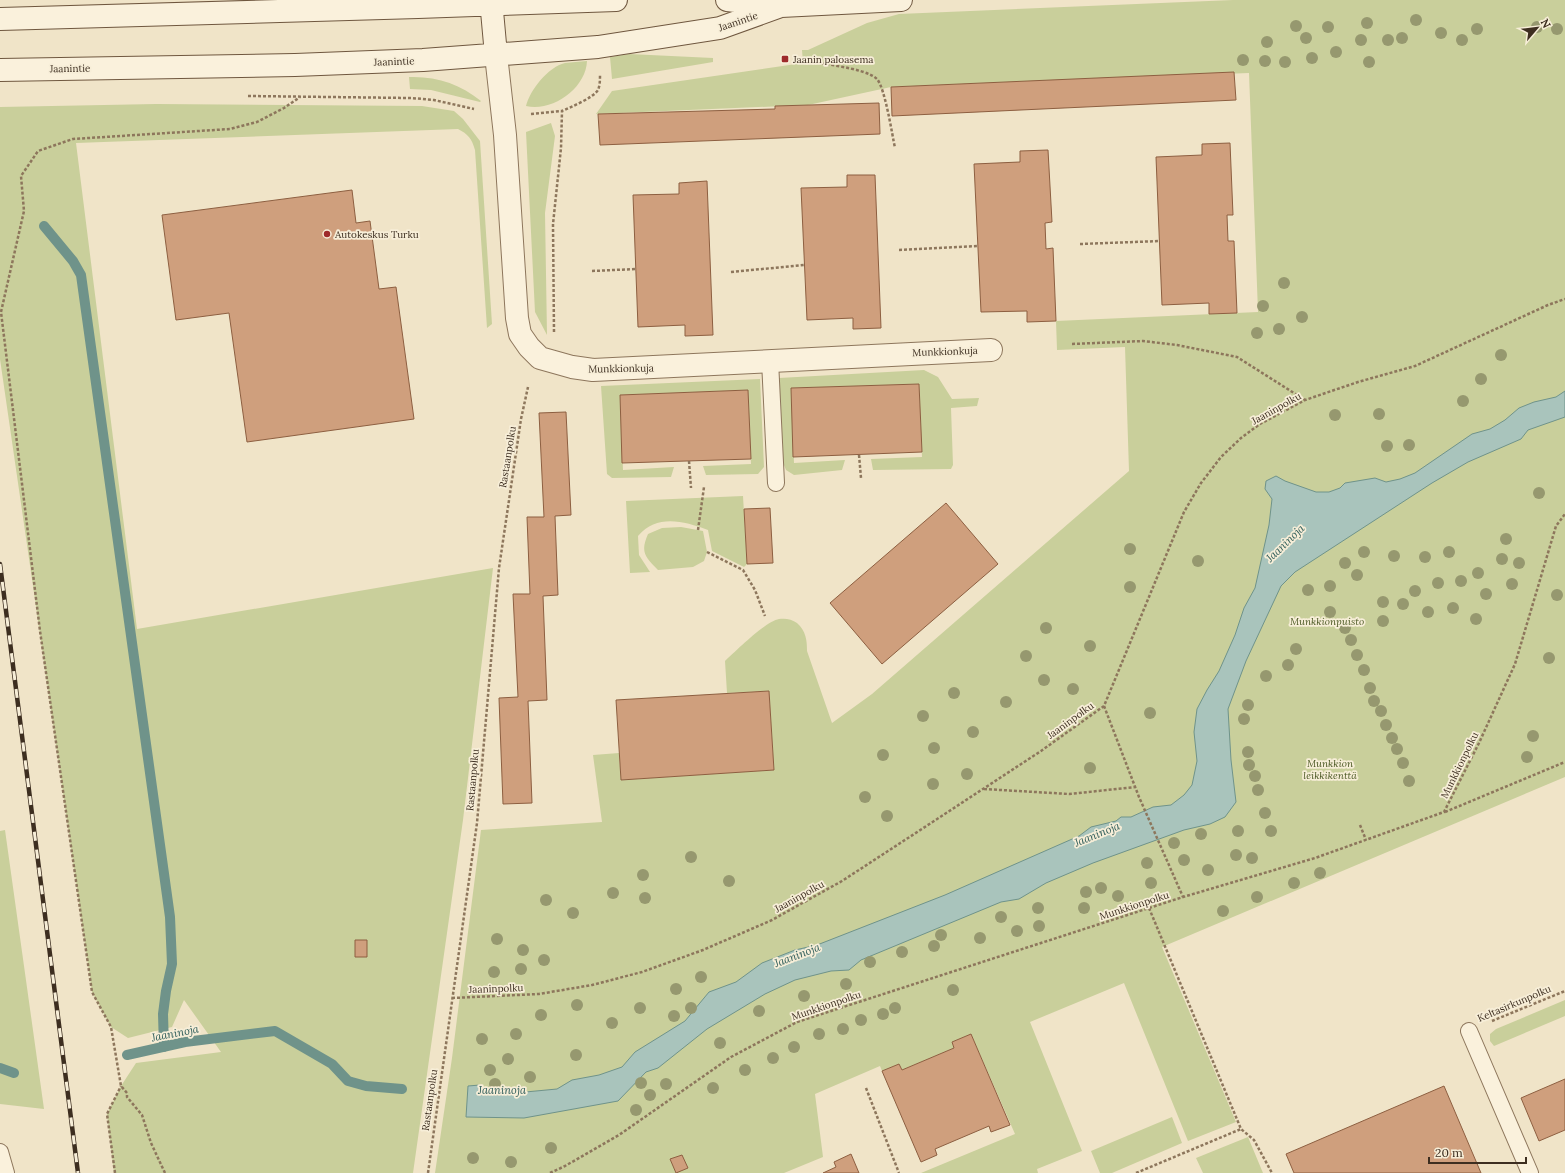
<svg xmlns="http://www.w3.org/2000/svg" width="1565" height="1173" font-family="Lora,serif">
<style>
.green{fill:#c9cf9b}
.water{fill:#a9c4bc;stroke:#6f938a}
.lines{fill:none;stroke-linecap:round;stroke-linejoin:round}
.stream{stroke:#6f938a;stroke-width:10}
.building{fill:#cf9f7d;stroke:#8d5f41}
.lane-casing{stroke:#8d765c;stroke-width:18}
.street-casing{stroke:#8d765c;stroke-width:24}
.secondary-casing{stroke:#6f573f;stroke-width:24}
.path{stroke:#8d765c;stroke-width:2.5;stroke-dasharray:3 2;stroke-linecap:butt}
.lane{stroke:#faf1dc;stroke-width:16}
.street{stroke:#faf1dc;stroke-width:22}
.secondary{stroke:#faf1dc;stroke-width:22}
.rail-casing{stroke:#3d2e20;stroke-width:4.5}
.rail{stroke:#f7eed8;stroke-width:3;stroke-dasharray:9;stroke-linecap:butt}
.tree{fill:#96986f}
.poi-dot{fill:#9e2a2b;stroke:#f7eed8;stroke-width:1.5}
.labels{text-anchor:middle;stroke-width:3.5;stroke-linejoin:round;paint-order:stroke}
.street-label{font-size:10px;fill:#3d2e20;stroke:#f7eed8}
.poi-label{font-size:10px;fill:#3d2e20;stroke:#f7eed8;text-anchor:start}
.park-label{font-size:10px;font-style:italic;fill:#4d5a26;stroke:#f7eed8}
.water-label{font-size:11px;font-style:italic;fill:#2f5d5a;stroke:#f7eed8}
</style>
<rect width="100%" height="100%" fill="#f0e4c8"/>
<path class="green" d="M1233,0h332v777l-403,170 74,175 -48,19 -64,-158 -94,39 52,129 -45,18 1,4h-117l94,-39 -44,-100 -19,8 2,6 -52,22 -3,-6 -17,7 -2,-5 -65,28 8,63 -39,16h-349l17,-115 29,-228 121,-8 -9,-67 26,-2 2,27 153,-10 -5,-79 -42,2 -2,-32c11,-10 41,-40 54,-42 6,-1 13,0 18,4 9,8 10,17 10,28l25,72 40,-29 257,-223 -4,-124 -68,3 -1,-29 202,-9 -9,-239 -358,14 -83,18 -212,9 16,-23 191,-28 -1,-13h6l59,-27 32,-9z
M629,54l84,4v4l-101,17 -2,-22z
M587,61c-1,27 -34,51 -61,45 4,-16 22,-39 39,-43 7,-1 14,-1 22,-2z
M409,77c28,-1 51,7 72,24l-1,1 -49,-12 -21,-1z
M156,104l266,2 32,5 9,8 17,22 12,183 -5,4 -12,-178c-3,-11 -7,-16 -17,-21l-382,14 61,486 356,-61 -30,252 -50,353h-299l-7,-59 14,-28 15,-23 85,-11 -37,-52 -12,27 -44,11 -17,-11 -19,-35 -92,-633v-252z
M551,123l4,13 -10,77 2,122 -12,-23 -9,-180z
M924,370l14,7 14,22 27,-1 -2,8 -26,2 2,57 -2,4 -78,1 -2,-11 51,-2 -3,-73 -128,4 3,75 51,-3 -3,10 -48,5 -8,-5 -4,-10 -3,-82z
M760,379l4,88 -6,7 -52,1 -3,-9 48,-2 -3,-74 -128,5 3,75 51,-3 -3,10 -59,1 -5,-4 -6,-88z
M743,496l4,68 -3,3 -32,-16 -4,-21c-25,-9 -51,-16 -70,6l1,19 11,17 -20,1 -4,-72z
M681,527l22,4 4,21 -3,9 -11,6 -35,3c-13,-13 -18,-18 -10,-36l14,-6z
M5,830l39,279 -44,-5v-273z
M1565,1000v16l-71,30 -4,-5v-7l6,-5z
M1172,1117l10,26 -70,30h-12l-9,-22z
M1248,1137l15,36h-60l-7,-15z"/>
<path class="water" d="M1565,391v26l-37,13 -7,9 -53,23 -36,21 -137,89 -14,14 -35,75 -18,48 3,51 5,42 -11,15 -15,7 -26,6 -91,33 -47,20 -27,16 -18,3 -140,58 -12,10 -18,1 -36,9 -30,14 -58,35 -49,39 -12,4 -28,29 -94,17 -58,-1 2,-31 12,-1 14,10 63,-6 15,-9 27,-5 23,-8 13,-15 50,-31 24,-29 27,-10 26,-19 33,-13 22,-5 128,-50 134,-59 12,-9 25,-6 5,-4h10l22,-10 18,-2 13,-10 8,-10 5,-24 -3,-29 3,-23 10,-19 12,-19 16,-36 9,-27 11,-20 14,-63 3,-26 -7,-10 1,-8 10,-5 9,5 31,11h13l11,-4 5,-5 30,-5 11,4 14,-3 15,-6 57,-39 18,-5 15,-9 14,-12 15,-6 22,-5z"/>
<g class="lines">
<path class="stream" d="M44,226l29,35 8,14 89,642 2,47 -6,27 -3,23 1,33
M127,1055l58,-13 90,-11 57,33 16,17 18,5 36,3
M0,1068l14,5"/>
</g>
<path class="building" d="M1234,72l2,28 -344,16 -1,-29z
M879,103l1,31 -280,11 -2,-31 177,-5v-3z
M1230,143l3,72h-6l1,26h6l3,72 -28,1v-11l-47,2 -6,-148 46,-2v-11z
M1048,150l4,72 -7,1 1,26 7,-1 3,73 -29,1v-11l-46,1 -7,-148 46,-2v-11z
M847,175h28l6,153 -28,1v-11l-46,2 -6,-132 46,-1z
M707,181l6,154 -28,1v-11l-47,2 -5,-132 46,-1v-11z
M352,190l4,33 14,-2 9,68 17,-2 18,132 -167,23 -18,-129 -53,7 -14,-105z
M919,384l3,68 -129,5 -2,-69z
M748,390l3,69 -129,4 -2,-68z
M566,412l5,103 -16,1 3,79 -15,1 4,104 -19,1 4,102 -29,1 -4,-106 19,-1 -5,-103h17l-3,-77h17l-5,-104z
M946,503l52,61 -116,100 -52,-61z
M770,508l3,55 -26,1 -3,-55z
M769,691l5,79 -153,10 -5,-80z
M355,940h12v17h-12z
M971,1034l39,91 -19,7 -2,-6 -54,23 2,6 -16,7 -39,-91 17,-7 3,6 52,-22 -2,-6z
M1565,1079v51l-26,11 -18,-43z
M1444,1086l37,87h-187l-8,-19z
M851,1154l8,19h-36l13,-6 -2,-5z
M682,1155l6,13 -12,5 -6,-14z"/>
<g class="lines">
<defs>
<path id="lane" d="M770,361l6,122
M1469,1031l61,142
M0,1152l6,21"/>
<path id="street" d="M496,55l9,80 12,183 3,16 9,13 11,11 32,9 21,3 398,-20"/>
<path id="secondary" d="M491,0l5,55
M727,0l54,6 120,-6
M0,19l418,-12 198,-7
M0,70l295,-5 128,-5 175,-13 122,-19 61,-22"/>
</defs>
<use href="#lane" class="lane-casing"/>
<use href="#street" class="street-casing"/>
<use href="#secondary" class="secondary-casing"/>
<path class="path" d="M797,58c18,6 68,9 80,21 8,9 15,55 18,69
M248,96l163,2 23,2 40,9
M531,114l31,-3
M1080,244l80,-3
M899,250l79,-4
M592,271l44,-2
M731,272l73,-7
M554,332l-1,-108 8,-76 1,-37c9,-4 31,-13 36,-21 2,-5 2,-10 2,-16
M1072,344l71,-3 34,4 60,12 68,43
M859,455l2,23
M689,461l2,27
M698,530l6,-43
M707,552l36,18 12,20 10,26
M1104,706l35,91 44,100
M984,789l85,5 67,-7
M1445,812l120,-50
M1360,825l6,15
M1149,908l92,221 13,11 18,33
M452,998l87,-4 53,-9 50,-13 61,-22 69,-30 70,-39 89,-58 110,-72 63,-45 80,-194 17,-29 20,-26 20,-19 19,-14 45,-24 53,-18 57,-16 133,-61 17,-6
M1492,1021l73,-30
M866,1088l33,85
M115,1173l-8,-59 14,-28
M165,1173l-14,-30 -9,-28 -15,-18v-4l-6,-7 -10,-59 -19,-35 -52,-361 -39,-319 23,-101 -3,-35 17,-25 35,-12 157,-10 27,-7 27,-14 16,-11
M428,1173l49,-350 22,-255 22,-149 7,-32
M550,1173l15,-7 54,-31 112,-78 66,-35 386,-125 132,-39 129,-46 35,-69 36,-79 41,-138 9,-12
M1136,1173l105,-44"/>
<use href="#lane" class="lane"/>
<use href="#street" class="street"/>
<use href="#secondary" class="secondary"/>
<defs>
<path id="rail" d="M0,564l78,609"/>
</defs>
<use href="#rail" class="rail-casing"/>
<use href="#rail" class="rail"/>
</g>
<g class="tree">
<circle cx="1416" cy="20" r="6"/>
<circle cx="1367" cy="23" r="6"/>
<circle cx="1296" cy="26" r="6"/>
<circle cx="1328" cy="27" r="6"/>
<circle cx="1537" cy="27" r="6"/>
<circle cx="1477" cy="29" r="6"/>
<circle cx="1557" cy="29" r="6"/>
<circle cx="1441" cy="33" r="6"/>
<circle cx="1306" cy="38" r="6"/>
<circle cx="1402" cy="38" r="6"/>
<circle cx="1361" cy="40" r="6"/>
<circle cx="1388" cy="40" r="6"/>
<circle cx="1462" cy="40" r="6"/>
<circle cx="1267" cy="42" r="6"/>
<circle cx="1336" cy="52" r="6"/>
<circle cx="1312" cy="58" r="6"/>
<circle cx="1243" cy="60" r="6"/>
<circle cx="1265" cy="61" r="6"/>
<circle cx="1285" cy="62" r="6"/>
<circle cx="1369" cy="62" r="6"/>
<circle cx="1284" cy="283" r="6"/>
<circle cx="1263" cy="306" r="6"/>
<circle cx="1302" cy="317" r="6"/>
<circle cx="1279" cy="329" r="6"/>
<circle cx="1257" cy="333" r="6"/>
<circle cx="1501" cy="355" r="6"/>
<circle cx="1481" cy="379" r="6"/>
<circle cx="1463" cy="401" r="6"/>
<circle cx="1379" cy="414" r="6"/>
<circle cx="1335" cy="415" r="6"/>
<circle cx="1409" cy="445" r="6"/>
<circle cx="1387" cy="446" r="6"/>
<circle cx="1539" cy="493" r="6"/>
<circle cx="1506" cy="539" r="6"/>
<circle cx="1130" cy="549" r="6"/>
<circle cx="1364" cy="552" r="6"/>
<circle cx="1449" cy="552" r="6"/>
<circle cx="1394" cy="556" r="6"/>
<circle cx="1425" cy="557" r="6"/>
<circle cx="1502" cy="559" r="6"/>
<circle cx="1198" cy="561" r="6"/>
<circle cx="1345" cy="563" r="6"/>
<circle cx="1519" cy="563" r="6"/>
<circle cx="1478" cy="573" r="6"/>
<circle cx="1357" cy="575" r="6"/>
<circle cx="1461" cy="581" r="6"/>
<circle cx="1438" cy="583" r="6"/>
<circle cx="1512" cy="584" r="6"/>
<circle cx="1330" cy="586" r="6"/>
<circle cx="1130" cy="587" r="6"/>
<circle cx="1308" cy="590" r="6"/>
<circle cx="1415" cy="591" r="6"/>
<circle cx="1486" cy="594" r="6"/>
<circle cx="1557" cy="595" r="6"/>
<circle cx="1383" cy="602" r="6"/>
<circle cx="1403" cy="604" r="6"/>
<circle cx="1453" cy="608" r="6"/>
<circle cx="1330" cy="612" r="6"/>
<circle cx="1428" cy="612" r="6"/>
<circle cx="1476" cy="619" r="6"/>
<circle cx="1383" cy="621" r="6"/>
<circle cx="1046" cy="628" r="6"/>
<circle cx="1345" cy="628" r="6"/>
<circle cx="1351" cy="640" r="6"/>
<circle cx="1090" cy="646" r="6"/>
<circle cx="1296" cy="649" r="6"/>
<circle cx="1357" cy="655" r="6"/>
<circle cx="1026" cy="656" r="6"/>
<circle cx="1549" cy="658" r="6"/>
<circle cx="1288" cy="665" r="6"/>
<circle cx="1364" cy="670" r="6"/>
<circle cx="1266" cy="676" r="6"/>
<circle cx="1044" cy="680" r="6"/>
<circle cx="1370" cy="688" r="6"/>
<circle cx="1073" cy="689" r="6"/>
<circle cx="954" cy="693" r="6"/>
<circle cx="1374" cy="701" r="6"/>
<circle cx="1006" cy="702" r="6"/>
<circle cx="1248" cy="705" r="6"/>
<circle cx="1381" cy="711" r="6"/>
<circle cx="1150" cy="713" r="6"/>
<circle cx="923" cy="716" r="6"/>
<circle cx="1244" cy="719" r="6"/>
<circle cx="1386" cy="725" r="6"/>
<circle cx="973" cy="732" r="6"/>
<circle cx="1533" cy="736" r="6"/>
<circle cx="1392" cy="738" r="6"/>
<circle cx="934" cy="748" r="6"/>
<circle cx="1397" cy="749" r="6"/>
<circle cx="1248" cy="752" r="6"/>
<circle cx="883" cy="755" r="6"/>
<circle cx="1527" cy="757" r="6"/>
<circle cx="1403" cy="763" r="6"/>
<circle cx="1249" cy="765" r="6"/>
<circle cx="1090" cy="768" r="6"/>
<circle cx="967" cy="774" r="6"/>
<circle cx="1255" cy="776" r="6"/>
<circle cx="1409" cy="781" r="6"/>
<circle cx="933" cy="784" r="6"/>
<circle cx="1258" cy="790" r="6"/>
<circle cx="865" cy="797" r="6"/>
<circle cx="1265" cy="813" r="6"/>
<circle cx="887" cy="816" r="6"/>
<circle cx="1238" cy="831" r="6"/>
<circle cx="1271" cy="831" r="6"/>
<circle cx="1201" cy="834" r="6"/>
<circle cx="1174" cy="843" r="6"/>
<circle cx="1236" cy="855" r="6"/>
<circle cx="691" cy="857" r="6"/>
<circle cx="1252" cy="858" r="6"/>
<circle cx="1184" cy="860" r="6"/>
<circle cx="1147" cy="863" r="6"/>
<circle cx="1208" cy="870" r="6"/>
<circle cx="1320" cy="873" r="6"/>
<circle cx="643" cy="875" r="6"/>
<circle cx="729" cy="881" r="6"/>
<circle cx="1151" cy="883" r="6"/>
<circle cx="1294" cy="883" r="6"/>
<circle cx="1101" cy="888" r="6"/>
<circle cx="1086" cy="892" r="6"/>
<circle cx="613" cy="893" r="6"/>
<circle cx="1118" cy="896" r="6"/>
<circle cx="1257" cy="897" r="6"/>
<circle cx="645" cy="898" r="6"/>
<circle cx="546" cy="900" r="6"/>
<circle cx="1038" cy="908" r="6"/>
<circle cx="1084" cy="908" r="6"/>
<circle cx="1223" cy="911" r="6"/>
<circle cx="573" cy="913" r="6"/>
<circle cx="1001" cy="917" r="6"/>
<circle cx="1039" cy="926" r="6"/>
<circle cx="1017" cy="931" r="6"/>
<circle cx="941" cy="935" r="6"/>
<circle cx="980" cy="938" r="6"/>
<circle cx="497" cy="939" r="6"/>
<circle cx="934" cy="946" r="6"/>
<circle cx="523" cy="950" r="6"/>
<circle cx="902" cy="952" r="6"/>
<circle cx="544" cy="960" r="6"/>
<circle cx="870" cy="962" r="6"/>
<circle cx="521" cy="969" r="6"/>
<circle cx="494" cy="972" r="6"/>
<circle cx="701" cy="977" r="6"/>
<circle cx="846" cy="984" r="6"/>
<circle cx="676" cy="989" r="6"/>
<circle cx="953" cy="990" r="6"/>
<circle cx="804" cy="996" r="6"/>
<circle cx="577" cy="1005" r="6"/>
<circle cx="640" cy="1008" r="6"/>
<circle cx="691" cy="1008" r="6"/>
<circle cx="895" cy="1008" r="6"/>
<circle cx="759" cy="1011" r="6"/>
<circle cx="883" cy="1014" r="6"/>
<circle cx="541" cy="1015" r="6"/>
<circle cx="674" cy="1016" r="6"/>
<circle cx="861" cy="1020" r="6"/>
<circle cx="612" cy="1023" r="6"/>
<circle cx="843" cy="1029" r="6"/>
<circle cx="516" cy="1034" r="6"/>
<circle cx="819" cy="1034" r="6"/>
<circle cx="482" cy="1039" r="6"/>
<circle cx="720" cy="1043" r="6"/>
<circle cx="794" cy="1047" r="6"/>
<circle cx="576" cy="1055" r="6"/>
<circle cx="773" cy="1058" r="6"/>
<circle cx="508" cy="1059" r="6"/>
<circle cx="490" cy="1070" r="6"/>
<circle cx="745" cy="1070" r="6"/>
<circle cx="530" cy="1077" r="6"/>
<circle cx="641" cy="1083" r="6"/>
<circle cx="495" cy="1084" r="6"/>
<circle cx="666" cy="1084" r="6"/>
<circle cx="713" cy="1088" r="6"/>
<circle cx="650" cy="1095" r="6"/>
<circle cx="636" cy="1110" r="6"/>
<circle cx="551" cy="1148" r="6"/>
<circle cx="473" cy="1158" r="6"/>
<circle cx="511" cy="1162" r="6"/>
</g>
<g class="poi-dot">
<rect x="781" y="55" width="8" height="8" rx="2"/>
<circle cx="327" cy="234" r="4"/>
</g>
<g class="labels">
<g class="street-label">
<text transform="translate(738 21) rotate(-19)" y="4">Jaanintie</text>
<text transform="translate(394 61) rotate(-2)" y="4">Jaanintie</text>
<text transform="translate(70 68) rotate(-1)" y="4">Jaanintie</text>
<text transform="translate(945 351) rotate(-2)" y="4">Munkkionkuja</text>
<text transform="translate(621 368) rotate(-1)" y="4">Munkkionkuja</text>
<text transform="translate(1276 408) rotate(-29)" y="4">Jaaninpolku</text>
<text transform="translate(507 457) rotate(-81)" y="4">Rastaanpolku</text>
<text transform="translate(1070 720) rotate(-36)" y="4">Jaaninpolku</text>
<text transform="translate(1459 765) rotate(-64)" y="4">Munkkionpolku</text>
<text transform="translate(472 780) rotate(-85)" y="4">Rastaanpolku</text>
<text transform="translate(799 896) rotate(-29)" y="4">Jaaninpolku</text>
<text transform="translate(1134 905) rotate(-18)" y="4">Munkkionpolku</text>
<text transform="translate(496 988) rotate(-2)" y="4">Jaaninpolku</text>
<text transform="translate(1514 1003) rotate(-23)" y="4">Keltasirkunpolku</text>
<text transform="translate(826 1005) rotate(-19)" y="4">Munkkionpolku</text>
<text transform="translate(429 1100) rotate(-82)" y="4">Rastaanpolku</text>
</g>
<g class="poi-label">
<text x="793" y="63">Jaanin paloasema</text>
<text x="335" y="238">Autokeskus Turku</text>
</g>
<g class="park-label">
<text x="1327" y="625">Munkkionpuisto</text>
<text x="1330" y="767">Munkkion<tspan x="1330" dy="12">leikkikenttä</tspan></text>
</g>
<g class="water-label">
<text transform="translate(1285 543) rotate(-44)" y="4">Jaaninoja</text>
<text transform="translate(1097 834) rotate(-22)" y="4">Jaaninoja</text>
<text transform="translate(797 955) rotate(-21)" y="4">Jaaninoja</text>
<text transform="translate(175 1033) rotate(-11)" y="4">Jaaninoja</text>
<text x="502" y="1094">Jaaninoja</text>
</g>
</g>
<g transform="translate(1537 28) rotate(62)" stroke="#f7eed8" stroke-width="3" paint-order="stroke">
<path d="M0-3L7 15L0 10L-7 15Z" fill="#3d2e20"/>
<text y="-6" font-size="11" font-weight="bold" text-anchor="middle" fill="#3d2e20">N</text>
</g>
<path d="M1429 1157v6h97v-6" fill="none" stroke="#3d2e20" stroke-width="2"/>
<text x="1435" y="1157" font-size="12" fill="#3d2e20" stroke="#f7eed8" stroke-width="3" paint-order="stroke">20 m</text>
</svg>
